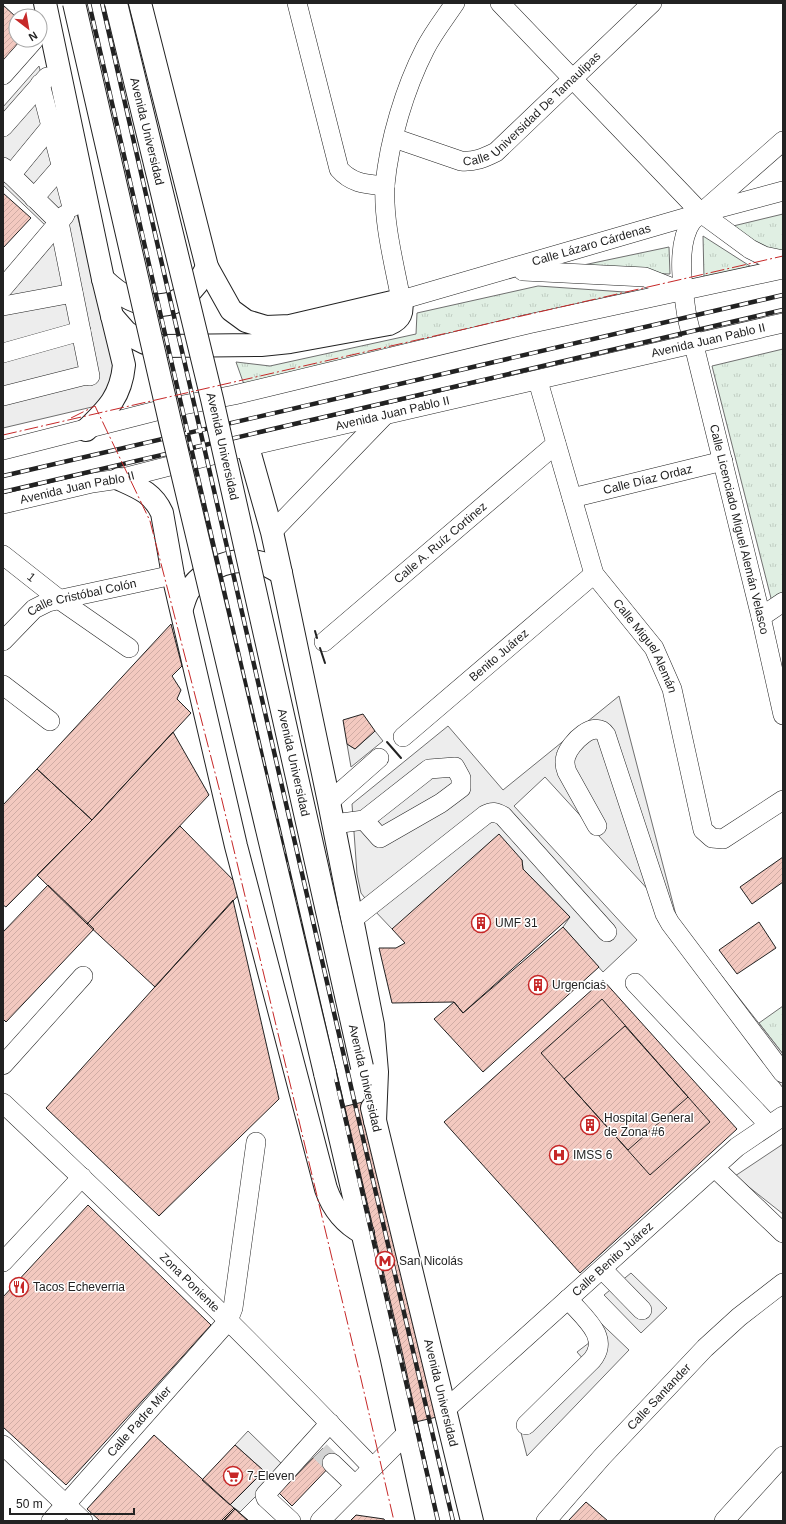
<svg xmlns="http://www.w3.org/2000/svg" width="786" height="1524" font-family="Helvetica,sans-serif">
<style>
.grass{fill:url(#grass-tufts);stroke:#6f6f6f}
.parking{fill:#ededed;stroke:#6f6f6f}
.building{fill:url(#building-hatch);stroke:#222}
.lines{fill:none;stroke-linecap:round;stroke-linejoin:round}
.minor-tunnel{stroke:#d3d3d3;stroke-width:19;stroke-dasharray:19 10;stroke-linecap:butt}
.minor-casing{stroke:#222;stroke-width:20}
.highway-casing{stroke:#222;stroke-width:24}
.minor{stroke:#fff;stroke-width:19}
.highway{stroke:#fff;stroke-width:22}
.rail-casing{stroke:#222;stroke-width:4.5}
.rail{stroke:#fff;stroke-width:3;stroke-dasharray:9;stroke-linecap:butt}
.highway-bridge-casing{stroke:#222;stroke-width:24;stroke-linecap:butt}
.highway-bridge{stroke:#fff;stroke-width:22}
.wall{stroke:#222;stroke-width:2}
.power{stroke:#c62828;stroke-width:1;stroke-dasharray:14 3 2 3;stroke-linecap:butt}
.labels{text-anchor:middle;stroke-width:3;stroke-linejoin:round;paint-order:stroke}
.street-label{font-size:12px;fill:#222;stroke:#fff}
.poi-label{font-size:12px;fill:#222;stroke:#fff;text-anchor:start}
</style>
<defs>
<pattern id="grass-tufts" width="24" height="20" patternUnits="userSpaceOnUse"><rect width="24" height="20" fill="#e0efe3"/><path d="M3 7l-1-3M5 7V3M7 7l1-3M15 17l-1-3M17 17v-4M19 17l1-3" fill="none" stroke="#c0cdc2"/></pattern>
<pattern id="building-hatch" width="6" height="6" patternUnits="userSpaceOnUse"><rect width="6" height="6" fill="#f3c9c0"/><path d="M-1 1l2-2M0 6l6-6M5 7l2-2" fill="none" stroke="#d0aca5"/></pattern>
</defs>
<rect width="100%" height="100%" fill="#fff"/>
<path class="grass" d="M783,214v40l-14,3 -40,-30z
M703,236l50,32 -49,10z
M669,247l1,27 -115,-3z
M538,286l101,7 -393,97 -10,-28 34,4 146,-32 1,-21z
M783,349v250l-10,7 -61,-240z
M783,1006v48l-24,-31z"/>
<path class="parking" d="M39,66l79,308 -9,29 -106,25v-151l43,-51 -43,-41v-78z
M619,696l58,223 106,135v34l-125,-167 -6,-27 -107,-117 -31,29 123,134 -34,32 -40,-45 7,-10 -47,-48 -1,-9 -130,69 -18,-19 -13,-17 -4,-19 -5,-70 96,-78 55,64z
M375,731l8,10 -32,26 -4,-23 8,5z
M783,1144v70l-48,-38z
M631,1273l36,35 -26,25 -37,-38z
M587,1310l42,40 -102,106 -8,-31 65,-65 -7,-8 21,-16z
M248,1431l37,36 -45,45 -10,-7 34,-34 -29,-26z"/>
<path class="building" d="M3,5l13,12v23h5l-18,21z
M3,193l28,25 -28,30z
M171,624l11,42 -10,10 9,14 -4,9 14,14 -99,107 -55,-51z
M363,714l12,17 -20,18 -8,-5 -4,-24z
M173,732l36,63 -122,129 -50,-49 55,-55z
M37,769l55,51 -86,87 -3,-2v-100z
M180,826l63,64 -88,97 -68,-63z
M499,834l23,26 1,9 47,48 -107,96 -9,-11 -62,1 -13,-55h17l9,-5 -13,-14z
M783,857v25l-31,22 -12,-17z
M48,885l46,44 -88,93 -3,-3v-87z
M233,900l46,199 -120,117 -113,-108z
M759,922l17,26 -39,26 -18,-24z
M563,927l36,40 -116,105 -49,-53 20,-17 9,11z
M603,980l134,149 -157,144 -136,-151z
M602,999l108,123 -60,53 -109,-122z
M625,1026l63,71 -60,53 -64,-71z
M367,1101l74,315 -38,9 -73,-315z
M88,1205l123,120 -145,160 -63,-58v-130z
M154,1435l81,74 -12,12h-123l-13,-12z
M235,1445l29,26 -34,34 -28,-25z
M323,1448l13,12 -44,46 -13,-13z
M586,1502l22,19h-40z
M234,1508l15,13h-28z
M235,1509l13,12h-24z
M356,1515l28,4 1,2h-35z"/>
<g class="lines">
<path class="minor-tunnel" d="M320,1451l12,12"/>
<defs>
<g id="minor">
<path d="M297,3l42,166c13,15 28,15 46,17"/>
<path id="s1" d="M455,3c-10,15 -22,30 -30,46 -20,39 -36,92 -40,136 -2,37 9,78 16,115l300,-87 82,-22"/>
<path d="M500,3l201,210 49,36 14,7 19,4"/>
<path d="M3,75l31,-35"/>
<path d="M40,84l32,123"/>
<path d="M3,127l44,-50"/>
<path id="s2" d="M394,138l67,23c14,1 23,-3 35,-9l156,-149"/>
<path id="s3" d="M783,141l-91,80c-17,24 -9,69 -5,96l74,300 22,98"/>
<path d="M3,167l56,55 31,154 -4,-1 -83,21"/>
<path d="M11,175l46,-56"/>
<path d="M34,198l34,-39"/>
<path d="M523,271l122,6 38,15"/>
<path d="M3,288l62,-73"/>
<path d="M3,306l70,-13"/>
<path d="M3,353l78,-22"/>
<path id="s4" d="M538,381l56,193 60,74 18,41 31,141 9,8 11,1 60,-39"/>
<path d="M3,450l165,-42 66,-13 294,-71 255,-55"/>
<path id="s5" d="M572,498l151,-37"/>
<path id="s6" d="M3,504l89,-21 27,-4 105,-27 559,-129"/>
<path d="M272,532l113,-117"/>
<path id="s7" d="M3,555l57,45 69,48"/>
<path d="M761,617l22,-15"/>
<path id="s8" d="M3,641l31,-32 14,-7 125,-27"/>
<path id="s9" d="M324,642l232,-198"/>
<path d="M3,685l47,36"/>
<path id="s10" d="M403,737l191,-163"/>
<path d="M329,802l50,-44"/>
<path d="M334,824l30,-4 65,-51 26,-2 6,11v10l-20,15 -61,35 -16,-18"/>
<path d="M597,826l-30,-54c-2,-5 -3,-10 -1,-16 4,-13 29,-38 40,-21l59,179 5,9 113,150"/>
<path d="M352,920l133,-105c7,-4 11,-3 18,1l104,116"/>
<path d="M635,983l134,142"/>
<path d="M3,1065l80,-89"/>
<path id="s11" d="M3,1103c126,118 249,239 369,364"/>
<path d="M715,1168l68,65"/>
<path d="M3,1262l79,-85"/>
<path d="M602,1269l40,41"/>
<path id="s12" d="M446,1409l291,-262 46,-31"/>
<path d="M526,1425l66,-65c19,-23 -9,-43 -24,-61"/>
<path d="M3,1445l80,76"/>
<path d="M332,1463l23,22"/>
<path id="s13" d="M51,1521l177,-200 5,-13 23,-166"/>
<path d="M291,1521l-25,-23 -1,-3 65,-72"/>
<path d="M320,1521l87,-88"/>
<path id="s14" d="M546,1521l56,-64 103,-109 34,-31 44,-34"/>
<path d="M724,1521l59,-65"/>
</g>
<g id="highway">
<path d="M45,3l58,276 21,86c-3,31 -16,44 -38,65"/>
<path d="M103,279c37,36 80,38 104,-12"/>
<path d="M112,316l14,16 9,6 10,5 18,3 98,-1 29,-3 99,-18c12,-5 14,-12 12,-24l-111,26 -24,1 -20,-6 -15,-11 -24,-43 -67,-264"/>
<path d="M248,447l24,85 9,41 48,229 44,223 4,47 -2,49"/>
<path d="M119,479c20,9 34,14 43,34l11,62 63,271 90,343c7,20 18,34 37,44"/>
<path d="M182,608c2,-6 4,-14 8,-19 17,-23 45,-33 72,-26 6,2 13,7 19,10"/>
<path d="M325,1073l66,282 36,166"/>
<path id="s15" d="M372,1108l100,413"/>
</g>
</defs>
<use href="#minor" class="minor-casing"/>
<use href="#highway" class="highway-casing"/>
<use href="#minor" class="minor"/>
<use href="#highway" class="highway"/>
<defs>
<path id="rail" d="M89,3c117,506 231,1012 349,1518
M102,3l253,1101 98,417
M3,476l780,-181
M3,492l780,-182"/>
</defs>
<use href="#rail" class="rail-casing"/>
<use href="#rail" class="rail"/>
<defs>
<g id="highway-bridge">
<path d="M74,3l97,423 154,647"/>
<path id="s16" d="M116,3l96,396 150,668"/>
</g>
</defs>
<use href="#highway-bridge" class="highway-bridge-casing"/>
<use href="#highway-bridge" class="highway-bridge"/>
<path class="wall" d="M315,631l2,7
M320,648l5,15
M387,742l14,16"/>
<path class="power" d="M71,418l24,-12 55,115 70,271 141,587 33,142
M3,435l780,-179"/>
</g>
<defs>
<symbol id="building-ring" viewBox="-11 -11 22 22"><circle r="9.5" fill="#fff" stroke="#c62828" stroke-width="1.5"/><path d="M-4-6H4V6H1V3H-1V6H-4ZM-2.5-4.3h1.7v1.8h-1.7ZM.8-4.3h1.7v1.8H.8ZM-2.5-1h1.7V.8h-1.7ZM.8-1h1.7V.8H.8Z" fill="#c62828"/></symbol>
<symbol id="hospital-ring" viewBox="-11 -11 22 22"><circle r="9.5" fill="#fff" stroke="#c62828" stroke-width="1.5"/><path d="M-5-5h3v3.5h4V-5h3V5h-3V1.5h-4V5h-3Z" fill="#c62828"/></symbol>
<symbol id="metro-ring" viewBox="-11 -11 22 22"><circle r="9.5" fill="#fff" stroke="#c62828" stroke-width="1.5"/><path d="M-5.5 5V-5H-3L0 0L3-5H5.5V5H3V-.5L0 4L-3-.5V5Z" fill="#c62828"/></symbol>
<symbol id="restaurant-ring" viewBox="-11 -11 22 22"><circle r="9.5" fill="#fff" stroke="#c62828" stroke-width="1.5"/><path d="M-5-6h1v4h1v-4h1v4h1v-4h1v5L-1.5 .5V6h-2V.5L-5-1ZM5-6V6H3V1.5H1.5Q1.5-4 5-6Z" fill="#c62828"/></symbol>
<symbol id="supermarket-ring" viewBox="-11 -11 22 22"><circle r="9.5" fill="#fff" stroke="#c62828" stroke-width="1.5"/><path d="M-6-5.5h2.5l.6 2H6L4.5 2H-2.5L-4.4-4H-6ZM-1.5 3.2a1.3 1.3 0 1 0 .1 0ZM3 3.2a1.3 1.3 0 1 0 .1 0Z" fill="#c62828"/></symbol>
</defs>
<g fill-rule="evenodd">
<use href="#building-ring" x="470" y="912" width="22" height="22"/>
<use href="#building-ring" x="527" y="974" width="22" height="22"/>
<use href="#building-ring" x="579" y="1114" width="22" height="22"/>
<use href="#hospital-ring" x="548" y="1144" width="22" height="22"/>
<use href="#metro-ring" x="374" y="1250" width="22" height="22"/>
<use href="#restaurant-ring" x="8" y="1276" width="22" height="22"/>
<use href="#supermarket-ring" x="222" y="1465" width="22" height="22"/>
</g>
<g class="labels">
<g class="street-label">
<text dy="4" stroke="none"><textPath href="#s2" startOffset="161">Calle Universidad De Tamaulipas</textPath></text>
<text dy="4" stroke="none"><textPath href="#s16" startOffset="132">Avenida Universidad</textPath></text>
<text dy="4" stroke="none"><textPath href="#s1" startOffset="512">Calle Lázaro Cárdenas</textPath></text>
<text dy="4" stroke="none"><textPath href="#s6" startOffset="724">Avenida Juan Pablo II</textPath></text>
<text dy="4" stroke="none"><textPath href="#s6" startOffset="400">Avenida Juan Pablo II</textPath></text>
<text dy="4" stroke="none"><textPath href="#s16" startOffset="456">Avenida Universidad</textPath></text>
<text dy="4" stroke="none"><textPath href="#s5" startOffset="78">Calle Díaz Ordaz</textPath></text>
<text dy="4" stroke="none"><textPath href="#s6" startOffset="76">Avenida Juan Pablo II</textPath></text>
<text dy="4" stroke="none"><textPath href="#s3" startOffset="438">Calle Licenciado Miguel Alemán Velasco</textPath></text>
<text dy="4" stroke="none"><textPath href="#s9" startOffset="153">Calle A. Ruíz Cortinez</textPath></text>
<text dy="4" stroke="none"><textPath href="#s7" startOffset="36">1</textPath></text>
<text dy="4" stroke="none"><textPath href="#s8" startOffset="94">Calle Cristóbal Colón</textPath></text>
<text dy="4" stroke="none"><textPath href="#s4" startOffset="290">Calle Miguel Alemán</textPath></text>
<text dy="4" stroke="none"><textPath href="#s10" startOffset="126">Benito Juárez</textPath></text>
<text dy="4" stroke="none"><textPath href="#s16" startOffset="780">Avenida Universidad</textPath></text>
<text transform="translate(365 1078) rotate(77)" y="4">Avenida Universidad</text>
<text dy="4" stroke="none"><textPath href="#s12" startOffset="224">Calle Benito Juárez</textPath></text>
<text dy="4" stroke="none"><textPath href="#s11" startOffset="259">Zona Poniente</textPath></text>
<text dy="4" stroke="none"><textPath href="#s15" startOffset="293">Avenida Universidad</textPath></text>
<text dy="4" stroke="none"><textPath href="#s14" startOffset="168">Calle Santander</textPath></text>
<text dy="4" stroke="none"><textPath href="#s13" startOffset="133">Calle Padre Mier</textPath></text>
</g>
<g class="poi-label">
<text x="495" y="927">UMF 31</text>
<text x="552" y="989">Urgencias</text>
<text x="604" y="1122">Hospital General<tspan x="604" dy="14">de Zona #6</tspan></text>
<text x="573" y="1159">IMSS 6</text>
<text x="399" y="1265">San Nicolás</text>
<text x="33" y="1291">Tacos Echeverria</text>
<text x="247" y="1480">7-Eleven</text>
</g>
</g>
<rect width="786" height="1524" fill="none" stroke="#222222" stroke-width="8"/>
<g transform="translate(28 28) rotate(149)"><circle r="19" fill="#ffffff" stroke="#a7a7a7"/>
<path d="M0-3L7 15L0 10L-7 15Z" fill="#c62828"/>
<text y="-6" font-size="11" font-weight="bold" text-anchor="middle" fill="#222222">N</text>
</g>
<path d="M10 1508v6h124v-6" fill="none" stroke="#222222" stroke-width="2"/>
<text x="16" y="1508" font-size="12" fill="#222222" stroke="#ffffff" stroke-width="3" paint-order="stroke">50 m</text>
</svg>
